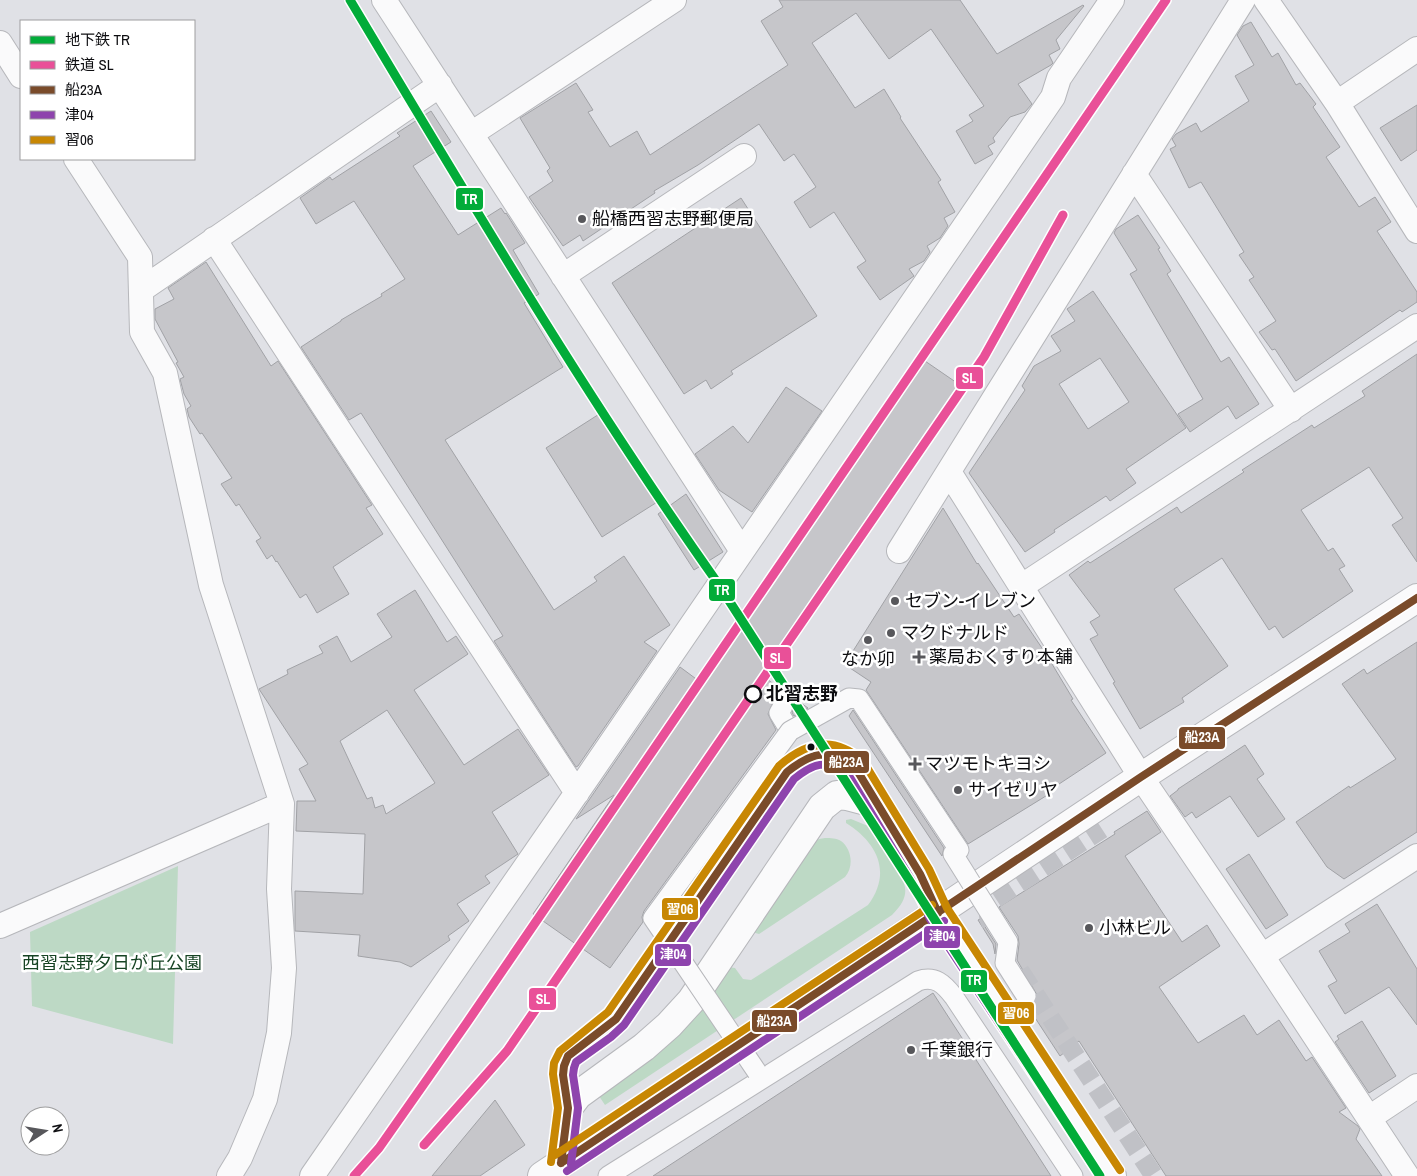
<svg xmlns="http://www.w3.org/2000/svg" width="1417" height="1176" font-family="'Archivo Narrow','Noto Sans JP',sans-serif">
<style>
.green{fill:#bdd9c5}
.building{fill:#c6c6ca;stroke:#a1a2a6;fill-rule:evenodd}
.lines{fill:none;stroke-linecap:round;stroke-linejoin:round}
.pedestrian-tunnel{stroke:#c0c1c6;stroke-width:19;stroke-dasharray:19 9;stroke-linecap:butt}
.pedestrian-casing{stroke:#b6b7bb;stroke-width:21}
.minor-casing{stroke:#b6b7bb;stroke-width:26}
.tertiary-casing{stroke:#b6b7bb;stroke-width:30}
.pedestrian{stroke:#fafafb;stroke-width:19}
.minor{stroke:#fafafb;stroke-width:24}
.tertiary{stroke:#fafafb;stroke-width:28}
.pedestrian-bridge-casing{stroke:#b6b7bb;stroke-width:21;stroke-linecap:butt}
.pedestrian-bridge{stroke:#fafafb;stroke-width:19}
.bus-1-casing{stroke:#fff;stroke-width:11}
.bus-2-casing{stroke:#fff;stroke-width:11}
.bus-3-casing{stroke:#fff;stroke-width:11}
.bus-1{stroke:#7a4b2a;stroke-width:8}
.bus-2{stroke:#8e44ad;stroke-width:8}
.bus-3{stroke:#c88703;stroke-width:8}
.rail-1-casing{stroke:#fff;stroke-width:12}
.rail-1{stroke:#e95098;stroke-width:9}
.metro-1-casing{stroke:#fff;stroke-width:12}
.metro-1{stroke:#02ac39;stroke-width:9}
.poi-dot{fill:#57575b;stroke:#fff;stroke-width:2}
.stop-dot{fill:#fff;stroke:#0d0d10;stroke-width:2.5}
.bus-dot{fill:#0d0d10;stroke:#fff;stroke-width:2}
.labels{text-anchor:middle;stroke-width:5;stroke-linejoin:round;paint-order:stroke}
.poi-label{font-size:18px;fill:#0d0d10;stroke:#fff;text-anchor:start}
.stop-label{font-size:18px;font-weight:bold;fill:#0d0d10;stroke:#fff;text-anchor:start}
.park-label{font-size:18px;fill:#174424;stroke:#fff}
.line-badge{stroke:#fff;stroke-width:2}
.badge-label{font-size:14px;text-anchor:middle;font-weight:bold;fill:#fff}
</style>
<rect width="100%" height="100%" fill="#e0e1e6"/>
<path class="green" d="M851,819l17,7 6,6c7,11 13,21 19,31 14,21 19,32 -1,52l-287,190 -6,-9 129,-129 7,1 8,11 8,1 117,-75c24,-32 10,-62 -22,-82v-3z
M825,838c6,0 11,0 16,3 11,8 13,26 4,36l-86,57 -7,-2 60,-89 7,-4z
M178,866l-5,178 -141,-38 -2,-74z"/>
<path class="building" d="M779,0h181l37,54 86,-49 1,1 -28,34 4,9 -11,6 4,8 -2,2 -33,19 14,20 -7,8 -15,5 -17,21 2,4 -7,4 5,8 -18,10 -19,-33 17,-10 -4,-6 15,-9 -53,-77 -42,30 -33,-46 -44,30 43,65 29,-19 17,28 -1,1 41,62 -3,2 17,30 -11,6 4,8 -8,12 -13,8 3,6 -6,9 -15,8 5,7 -34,24 -23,-33 9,-6 -32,-49 -24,16 -16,-26 22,-15 -22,-33 -10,7 -25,-37 -61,41 -44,26 1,2 -72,48 -3,-6 -17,11 -34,-49 24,-16 -6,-10 3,-3 -30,-50 56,-35 17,27 -5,2 22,35 27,-16 13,24 138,-90 -27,-44 22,-14z
M1251,22l21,35 6,-4 18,32 4,-2 16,21 -3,3 27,40 -14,10 33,50 16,-10 16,25 -14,9 40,61v10l-15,10 -2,-2 -104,71 -21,-32 -3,1 -13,-18 17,-11 -27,-41 5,-3 -15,-22 5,-3 -43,-70 -12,6 -19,-39 6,-3 -4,-7 4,-5 20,-11 5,9 48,-31 -14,-25 19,-11 -17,-30 6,-9z
M1417,105v45l-16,11 -21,-33z
M431,111l20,31 -38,24 45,69 43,-27 4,6 1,-1 19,30 -12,7 26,44 -15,9 39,64 -118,73 109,170 43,-29 -3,-4 30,-21 46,69 -26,17 13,9 -79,115 -2,1 -82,-126 9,-5 -142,-223 -12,7 -48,-73 40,-26v-1l41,-24 -1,-2 24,-15 -51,-78 -38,23 -16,-26 30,-21 2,3 68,-44 -3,-3z
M741,198l76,118 -86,55 2,3 -22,15 -5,-9 -22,14 -72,-111z
M1138,215l22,33 -2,1 13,22 -4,3 54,88 8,-5 30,47 -23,15 -8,-13 -38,26 -12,-18 25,-15 -73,-125 7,-4 -23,-37 2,-4z
M206,262l65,104 7,-5 94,144 -6,3 17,26 -50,33 16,27 -32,19 -11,-19 -6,4 -23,-37 -1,1 -4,-7 -5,4 -11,-18 5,-3 -22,-34 -3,2 -15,-22 11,-6 -30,-45 -2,1 -11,-17 -2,-8 4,-3 -7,-12 -4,-15 4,-2 -8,-14 2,-1 -23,-43v-10l19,-10 -6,-11z
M1093,291l93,137 -60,41 10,14 -26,18 -4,-5 -52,34 1,2 -30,20 -56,-79 56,-83 -3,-4 12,-20 27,-15 -10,-15 24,-15 -8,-12zM1100,358l29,44 -41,27 -29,-45z
M1417,354v208l-25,-37 11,-7 -34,-51 -68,43 27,41 5,-3 12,18 -6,3 14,22 -70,47 -8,-12 -6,4 -47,-72 -48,31 54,77 -46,32 2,4 -44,27 -27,-46 2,-1 -25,-43 8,-4 -8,-13 10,-6 -31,-41 19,-14 2,2 87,-56 4,6 63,-41 -2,-2 25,-16 45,-29 2,3 51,-32 -3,-5z
M925,361l35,24 -199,290 47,33 -14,8 -2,-3 2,-8 -1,-4 -4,-4 -7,-2 -4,1 -4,4 -6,14 8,16 -132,181 -2,6 1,5 -33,46 -77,-54 81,-119 -38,24 104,-152 23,17z
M786,387l36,24 -70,101 -33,-22 -24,-36 38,-28 15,17z
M604,411l58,88 -60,38 -56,-89z
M686,494l37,58 -29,18 -36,-56z
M943,508l34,56 1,-1 36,54 5,-3 27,40 27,45 -2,1 35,53 -53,35 1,3 -86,53 -102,-154 5,-8 -21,-14 -2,-9z
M415,590l32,52 9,-6 12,18 -54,36 50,75 54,-36 31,46 -57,37 26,42 -33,22 5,7 -33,21 12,17 -21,15 2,4 -39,27 -11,-5 -42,-6 2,-21 -65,-4v-40l68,3 2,-60 -69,-3 1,-30h19l-17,-32 9,-5 -49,-75 29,-15 -1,-4 36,-17 -4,-7 18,-10 14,26 41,-25 -15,-23zM387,710l48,73 -49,31 -3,-9 -8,3 -3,-11 -5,2 -27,-58z
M1417,642v190l-73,47 -17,-12 -31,-45 53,-36 1,2 46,-29 -54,-75 22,-15 3,5z
M853,710l91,138 -2,8 -93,-140z
M1245,745l19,29 -7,5 28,40 -27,18 -28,-41 -34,22 -4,-6 -7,5 -15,-21 8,-6v-1z
M1147,811l14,21 -36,24 57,86 25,-17 13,21 -61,41 39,56 46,-28 13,20 22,-15 27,41 6,-4 34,51 -7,4 19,14 2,3 -4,10 26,37h-216l-87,-135 -19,15 -32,-49 8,-5 1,-7 -20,-35 2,-16 -1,-8 -19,-29 116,-73 -1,-2z
M1249,854l39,61 -22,14 -40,-60z
M1377,904l40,65v56l-28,-38 -44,27 -17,-28 9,-5 -18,-30 31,-19 -5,-8z
M980,919l16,25 -1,10 -2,-10 -15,-24z
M933,993l118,183h-398z
M1362,1021l34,55 -27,17 -34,-51 4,-3 -2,-3z
M495,1100l30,45 -45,31h-48z"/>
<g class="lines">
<path class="pedestrian-tunnel" d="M991,924c-5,-11 -3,-16 4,-25l107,-70
M1020,971l134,205"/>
<defs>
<path id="pedestrian" d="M783,706l-4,7 11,18
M608,1176l310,-195c17,-6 26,3 36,16l119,179"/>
<path id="minor" d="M384,0l358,551
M1266,0l71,103 80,128
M0,43l21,33
M1337,103l80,-54
M471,134l203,-134
M76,159l64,98 2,75 23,41 46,212 71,219 -3,85 5,79 -5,65 -14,66 -25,59 -11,18
M1134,174l157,236
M214,239l363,554
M563,276l181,-120
M141,290l299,-205
M949,472l192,305 121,179 145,220
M899,551l344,-551
M1022,586l395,-260
M0,926l282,-122
M1262,956l155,-100
M1369,1118l48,-32
M312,1176l275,-398 466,-681 6,-19 53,-78"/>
<path id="tertiary" d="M561,1163l7,-55 10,-13 66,-48 25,-22 22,-24 131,-194 15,-12 10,1 19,5 14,7 40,66 18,39 174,263
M542,1176l599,-399 276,-179"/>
</defs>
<use href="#pedestrian" class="pedestrian-casing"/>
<use href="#minor" class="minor-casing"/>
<use href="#tertiary" class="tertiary-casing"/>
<use href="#pedestrian" class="pedestrian"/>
<use href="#minor" class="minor"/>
<use href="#tertiary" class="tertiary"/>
<defs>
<path id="pedestrian-bridge" d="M757,1072l-104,-154 137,-187 59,-33 10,1 100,151 -6,4 55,88 -3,21 21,33"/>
</defs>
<use href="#pedestrian-bridge" class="pedestrian-bridge-casing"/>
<use href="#pedestrian-bridge" class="pedestrian-bridge"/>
<defs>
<path id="bus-1" d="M561,1163l580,-386 276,-179
M561,1163l7,-55 -5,-33 1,-9 4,-10 48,-37 171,-247c25,-20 40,-24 68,-5l65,107 18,39"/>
<path id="bus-2" d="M571,1164l7,-56 -5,-33 1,-7 2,-6 35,-25 13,-12 170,-246c20,-16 31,-20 54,-5l63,105 19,40 170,257
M567,1171l377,-250"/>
<path id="bus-3" d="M555,1155l377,-250
M551,1162l7,-54 -5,-34 1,-11 6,-12 48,-39 171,-246c27,-24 55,-31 84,-5l66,108 18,39 173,262"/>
</defs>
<use href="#bus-1" class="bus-1-casing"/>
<use href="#bus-2" class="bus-2-casing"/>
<use href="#bus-3" class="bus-3-casing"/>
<use href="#bus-1" class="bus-1"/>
<use href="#bus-2" class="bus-2"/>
<use href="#bus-3" class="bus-3"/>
<defs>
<path id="rail-1" d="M424,1145l83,-94 477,-694 79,-142
M354,1176l25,-28 87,-124 700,-1024"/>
</defs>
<use href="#rail-1" class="rail-1-casing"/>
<use href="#rail-1" class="rail-1"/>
<defs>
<path id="metro-1" d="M350,0c118,197 234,394 367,582l383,594"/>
</defs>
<use href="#metro-1" class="metro-1-casing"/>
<use href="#metro-1" class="metro-1"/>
</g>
<g class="poi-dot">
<circle cx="582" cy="219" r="5"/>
<circle cx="895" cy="601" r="5"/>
<circle cx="891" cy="633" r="5"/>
<circle cx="868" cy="640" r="5"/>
<path d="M916.5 649.5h5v5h5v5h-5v5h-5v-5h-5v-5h5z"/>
<path d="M912.5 756.5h5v5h5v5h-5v5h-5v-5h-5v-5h5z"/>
<circle cx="958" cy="790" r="5"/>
<circle cx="1089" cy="928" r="5"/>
<circle cx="911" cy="1050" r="5"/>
</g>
<circle class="stop-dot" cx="753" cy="694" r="8"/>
<circle class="bus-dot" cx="811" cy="747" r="4.5"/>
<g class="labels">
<g class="poi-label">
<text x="592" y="225">船橋西習志野郵便局</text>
<text x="905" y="607">セブン-イレブン</text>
<text x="901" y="639">マクドナルド</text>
<text x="929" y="663">薬局おくすり本舗</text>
<text x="868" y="665" text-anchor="middle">なか卯</text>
<text x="925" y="770">マツモトキヨシ</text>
<text x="968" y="796">サイゼリヤ</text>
<text x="1099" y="934">小林ビル</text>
<text x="921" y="1056">千葉銀行</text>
</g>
<g class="stop-label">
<text x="766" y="700">北習志野</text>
</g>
<g class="park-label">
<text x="112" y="969">西習志野夕日が丘公園</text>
</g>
</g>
<g class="line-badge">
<rect x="455" y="187" width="29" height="24" rx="5" fill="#02ac39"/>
<rect x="955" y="366" width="29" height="24" rx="5" fill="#e95098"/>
<rect x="708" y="578" width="28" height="24" rx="5" fill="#02ac39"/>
<rect x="763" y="646" width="29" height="24" rx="5" fill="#e95098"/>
<rect x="1178" y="726" width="48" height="24" rx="5" fill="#7a4b2a"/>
<rect x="823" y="750" width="47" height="24" rx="5" fill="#7a4b2a"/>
<rect x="661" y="897" width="38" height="24" rx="5" fill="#c88703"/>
<rect x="923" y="925" width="38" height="24" rx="5" fill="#8e44ad"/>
<rect x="654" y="943" width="38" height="24" rx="5" fill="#8e44ad"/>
<rect x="960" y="969" width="28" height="24" rx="5" fill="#02ac39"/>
<rect x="528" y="987" width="29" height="24" rx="5" fill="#e95098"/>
<rect x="997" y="1001" width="38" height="24" rx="5" fill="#c88703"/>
<rect x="751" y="1009" width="47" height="24" rx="5" fill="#7a4b2a"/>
</g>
<g class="badge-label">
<text x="470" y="204">TR</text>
<text x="969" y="383">SL</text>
<text x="722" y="595">TR</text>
<text x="777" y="663">SL</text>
<text x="1202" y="742">船23A</text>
<text x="846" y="767">船23A</text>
<text x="680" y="914">習06</text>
<text x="942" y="941">津04</text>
<text x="673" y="959">津04</text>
<text x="974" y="985">TR</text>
<text x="543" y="1004">SL</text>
<text x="1016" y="1018">習06</text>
<text x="774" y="1026">船23A</text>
</g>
<rect x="20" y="20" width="175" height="140" fill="#ffffff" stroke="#9e9e9f"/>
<rect x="30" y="36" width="25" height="8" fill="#02ac39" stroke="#9e9e9f"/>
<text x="65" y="45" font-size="15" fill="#0d0d10">地下鉄 TR</text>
<rect x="30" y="61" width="25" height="8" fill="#e95098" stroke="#9e9e9f"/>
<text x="65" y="70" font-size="15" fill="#0d0d10">鉄道 SL</text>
<rect x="30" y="86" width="25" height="8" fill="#7a4b2a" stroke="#9e9e9f"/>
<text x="65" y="95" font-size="15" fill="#0d0d10">船23A</text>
<rect x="30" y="111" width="25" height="8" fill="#8e44ad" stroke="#9e9e9f"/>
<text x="65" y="120" font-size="15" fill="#0d0d10">津04</text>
<rect x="30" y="136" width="25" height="8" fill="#c88703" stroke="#9e9e9f"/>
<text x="65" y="145" font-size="15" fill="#0d0d10">習06</text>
<g transform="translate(45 1131) rotate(78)"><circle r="24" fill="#ffffff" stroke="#9e9e9f"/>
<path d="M0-4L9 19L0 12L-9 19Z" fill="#57575b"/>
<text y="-8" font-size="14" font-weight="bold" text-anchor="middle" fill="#0d0d10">N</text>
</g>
</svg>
